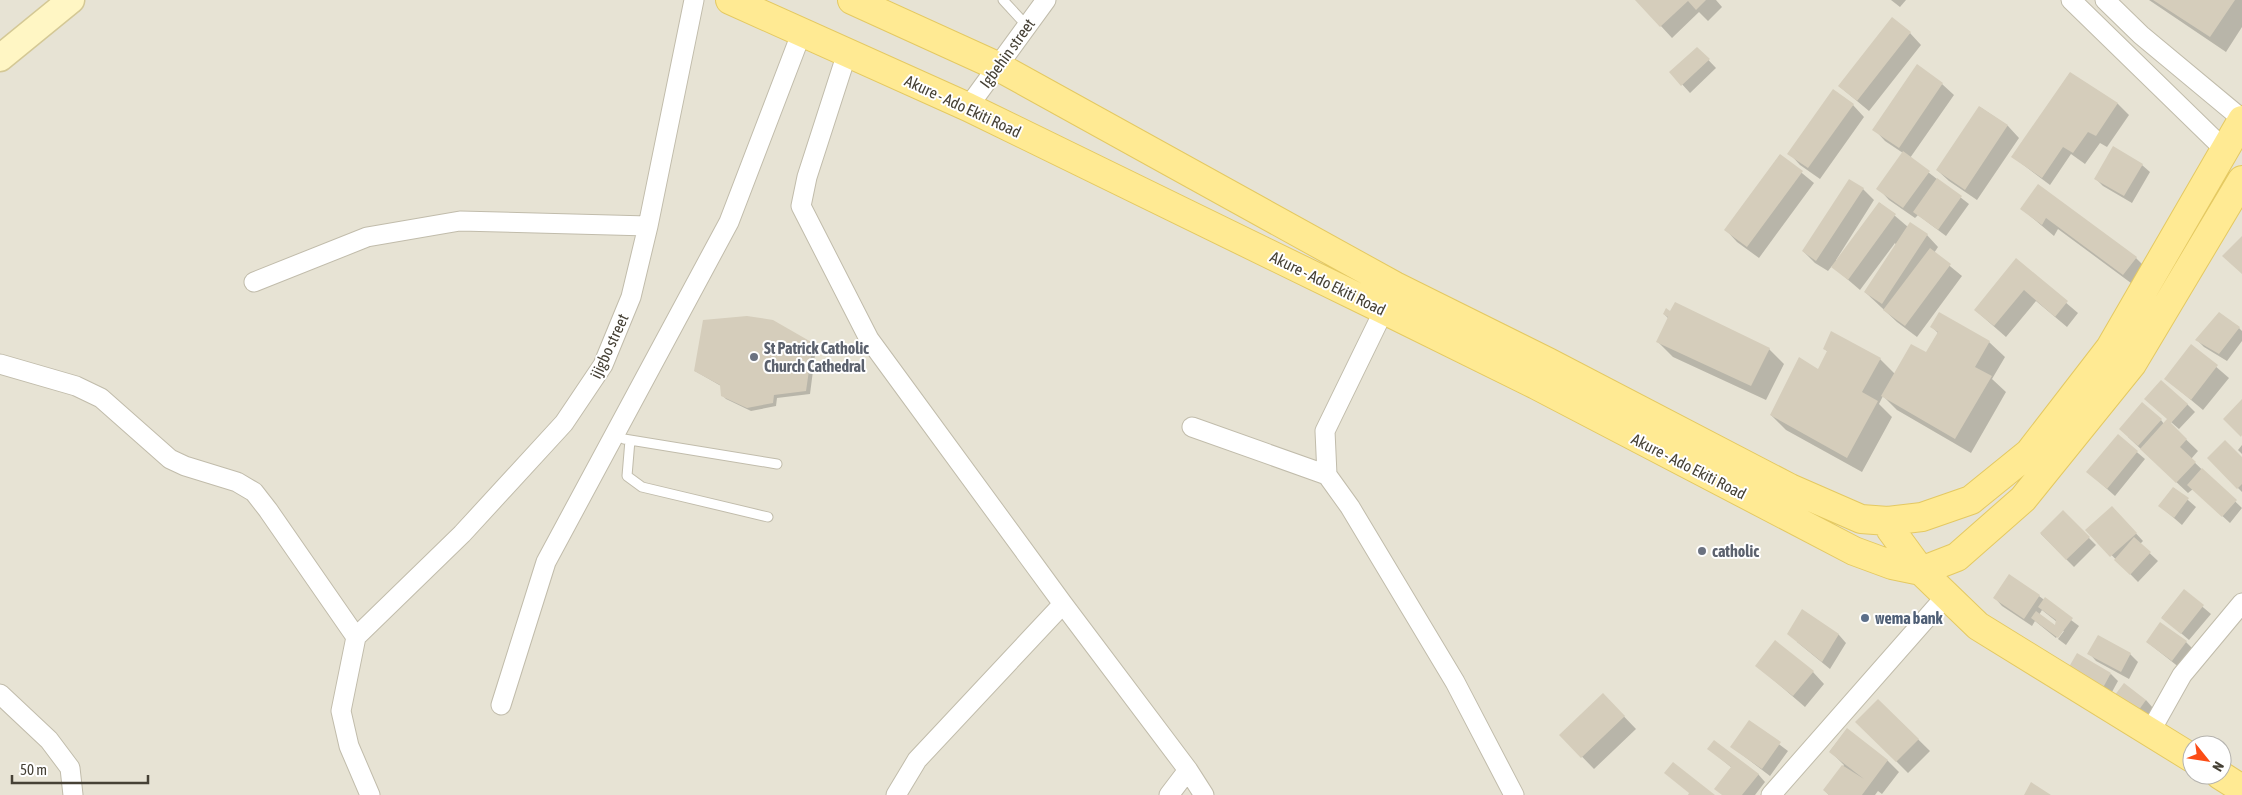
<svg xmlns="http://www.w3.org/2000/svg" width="2242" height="795" font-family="'Asap Condensed',sans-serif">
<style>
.residential{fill:#e7e3d4;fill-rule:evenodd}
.shadow{fill:#0003;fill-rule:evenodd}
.building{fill:#d5cdbb}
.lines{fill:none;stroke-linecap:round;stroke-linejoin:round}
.service-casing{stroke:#c1bcab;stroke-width:11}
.minor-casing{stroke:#c1bcab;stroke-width:21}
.secondary-casing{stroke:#d4c895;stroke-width:29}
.primary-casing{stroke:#e4c962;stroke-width:30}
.service{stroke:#fff;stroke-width:9}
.minor{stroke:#fff;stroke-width:19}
.secondary{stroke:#fff6c4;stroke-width:26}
.primary{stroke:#ffea93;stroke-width:28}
.worship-dot{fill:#6b7280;stroke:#fff;stroke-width:2}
.service-dot{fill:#5c6f8a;stroke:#fff;stroke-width:2}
.labels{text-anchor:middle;stroke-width:4;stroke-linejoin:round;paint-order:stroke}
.street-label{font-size:16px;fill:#464135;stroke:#fff}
.worship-label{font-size:16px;font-weight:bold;fill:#5b616d;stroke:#fff;text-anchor:start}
.service-label{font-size:16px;font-weight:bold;fill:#4e5e75;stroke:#fff;text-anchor:start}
</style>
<rect width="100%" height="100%" fill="#f3f0e6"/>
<path class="residential" d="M0,0h2242v795h-2242zM2192,745h30v30h-30z"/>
<path class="shadow" d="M1637,0h79l6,7 -14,14 -9,-9 -27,26z
M1891,0h15l-6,7z
M2149,0h93v27l-16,25z
M1910,33l11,12 -52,66 -30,-25z
M1697,48l19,20 -26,25 -19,-21z
M2070,73l48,31 11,11 -22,32 -7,-4 -15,21 -14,-10 -21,31 -37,-28z
M1942,84l12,11 -44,63 59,46 -23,32 -28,-21 -3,3 -26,-18 -11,-12 25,-35 -18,-12 -11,-12z
M1853,105l11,12 -44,62 -20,-14 -11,-12z
M1980,107l28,19 11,12 -42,62 -28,-19 -12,-11z
M1780,155l34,28 -55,75 -22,-16 -11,-12z
M2142,165l8,7 -18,31 -29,-17 -7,-7z
M2039,186l97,72 12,12 -13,16 -77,-57 -4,7 -32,-27z
M1863,189l11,11 -38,60 1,1 43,-58 28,24 19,8 11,12 -4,6 28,23 -45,61 -20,-15 -32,-30 31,-47 -1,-2 -35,47 -28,-24 -4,5 -13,-8 -12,-12z
M2016,260l62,53 -11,14 -31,-26 -30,36 -31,-27z
M1664,314l105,35 15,15 -18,36 -93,-43 -15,-15 11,-23z
M1940,314l49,28 16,15 -13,22 14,13 -35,61 -74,-43 -14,-14 -4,8 13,13 -30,55 -76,-42 -15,-15 48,-45 9,-18 -4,-4 56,11 15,15 31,-20 12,-21 -6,-6z
M2239,328l3,3v10l-15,20 -23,-14 -7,-7z
M812,344l4,4 -6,46 -33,4 -1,8 -25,5 -25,-12 -4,-4 -1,-9 -26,-15z
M2192,346l37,32 -26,32 -37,-31z
M2187,404l8,8 -16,17 -8,-7 -1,2 28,27 -7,8 51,49 -12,15 -37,-34 -5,4 -60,-56 33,-17 3,4z
M2118,436l27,23 -30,37 -27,-24z
M2242,445v9l-4,-4z
M2208,458l34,1v33z
M2174,488l22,19 -14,18 -22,-19z
M2063,512l33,33 -22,22 -33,-33z
M2119,515l24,26 -3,3 18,17 -20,21 -51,-52z
M2184,591l27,23 -22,26 -27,-23z
M2039,596l40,30 -13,19 -8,-6 6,-8h-3l-5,7 -21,-17 -3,5 -30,-20 -7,-8zM2042,610l15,12 -2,5 -16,-12z
M1802,610l37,25 7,8 -16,26 -33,-27z
M2147,642h39l7,7 -13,19z
M2089,653l41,1 8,8 -9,17 -33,-18z
M1756,665l57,7 11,12 -19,23z
M2111,674l7,7 -17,31 -33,-18z
M1878,700l52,51 -22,22 -51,-51z
M2146,700l7,8 -17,23 -22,-16z
M1614,706l22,23 -42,40 -33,-34z
M1749,722l39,29 -18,25 -38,-29z
M1847,729l41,32 11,11 -17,22 -4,-3 -3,4h-46l-5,-5 20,-25 -14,-14z
M1709,749l49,25 7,8 -10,13h-33l10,-27z"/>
<path class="building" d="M1635,0h71l-10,10 -8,-9 -28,26z
M2153,0h82l-25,37z
M1892,17l19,15 -54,69 -19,-15z
M1697,47l13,12 -29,27 -12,-14z
M1917,64l26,19 -44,65 -27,-18z
M2070,72l48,31 -22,33 -8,-4 -15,21 -10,-6 -21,31 -31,-21z
M1833,89l21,15 -46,64 -21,-14z
M1979,106l29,19 -43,65 -29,-20z
M2113,146l30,18 -19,32 -30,-17z
M1903,151l27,20 -27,37 -27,-19z
M1780,154l23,17 -56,76 -23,-17z
M1937,178l25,18 -24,34 -25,-18z
M1849,179l15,9 -48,73 -14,-10z
M2038,184l99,73 -14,18 -77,-57 -4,7 -22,-16z
M1879,202l17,12 -48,66 -17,-13z
M1910,222l18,12 -46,70 -18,-12z
M2242,236v38l-20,-18z
M1930,248l21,16 -46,62 -22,-16z
M2016,258l52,43 -13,16 -31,-27 -30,36 -20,-16z
M1675,302l95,46 -19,38 -95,-44 12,-25 -5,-3 3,-6 4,3z
M1939,312l51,29 -15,26 17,9 -37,63 -74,-43 30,-52 15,8 12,-20 -8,-5z
M2219,312l21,15 -21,27 -24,-14z
M747,316l26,4 40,23 -7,48 -32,4 -1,8 -26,5 -26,-12 -1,-11 -26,-14 9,-51z
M1831,331l50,27 -19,34 16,9 -31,57 -77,-43 29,-58 19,12 9,-18 -4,-2z
M2191,344l27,21 -27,35 -27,-21z
M2161,380l27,24 -17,19 16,16 -7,8 16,15 -20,21 -36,-34 27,-30 -23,-20z
M2242,399v36l-1,2 -18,-18z
M2142,402l20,17 -24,27 -19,-17z
M2118,434l20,17 -31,38 -21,-17z
M2225,440l17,17v27l-5,5 -30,-31z
M2202,468l35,32 -15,17 -35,-32z
M2173,487l16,11 -15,20 -16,-12z
M2112,506l25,27 -27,24 -25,-27z
M2063,510l27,27 -24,23 -26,-27z
M2134,537l17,15 -21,23 -16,-15z
M2009,574l31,21 -16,24 -31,-21z
M2184,589l20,16 -23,29 -20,-16z
M2045,597l28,21 -15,20 -27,-20 5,-7 19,14 1,-5 -18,-13z
M1802,609l37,25 -17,28 -35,-28z
M2160,622l27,19 -15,20 -26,-19z
M2098,635l33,18 -10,19 -34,-18z
M1775,640l39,31 -21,25 -38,-30z
M2077,653l34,20 -18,33 -35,-20z
M2124,683l22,17 -18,25 -23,-17z
M1603,693l22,23 -44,42 -22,-23z
M1878,699l41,40 -23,23 -41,-40z
M1749,720l32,22 -19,27 -32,-22z
M1847,728l41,32 -26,35h-33l-6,-5 19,-25 22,14 -35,-27z
M1714,740l45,34 -17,21h-20l-8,-6 17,-22 -24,-18z
M1673,762l42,33h-27l1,-2 -25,-20z
M2031,782l20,13h-27z"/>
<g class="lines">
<defs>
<path id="service" d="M1003,0l24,26
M624,439l153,25
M630,440l-3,36 15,11 126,30"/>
<path id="minor" d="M2071,0l154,150
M2105,0l36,35 101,84
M847,53l-40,124 -6,29 68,133 194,265 125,166 16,25
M968,107l78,-107
M254,282l113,-45 93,-16 188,5
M1384,310l-59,121 2,44 23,32 105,175 59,113
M0,364l76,22 25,12 69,61 15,7 52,16 17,10 14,18 88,127 -15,74 8,35 21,49
M1192,427l135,48
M356,637l106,-103 102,-111 39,-58 28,-68 17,-71 46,-226
M0,694l49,46 21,28 3,27
M501,705l45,-143 183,-340 72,-188
M2150,732l32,-57 60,-72
M896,795l21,-35 146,-156
M1169,795l19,-25
M1771,795l175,-199"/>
<path id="secondary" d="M0,58l71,-58"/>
<path id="primary" d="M730,0l238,107 416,203 152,75 318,166 38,14 29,6
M852,0l145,66 398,220 153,76 242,126 71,31 27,2 34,-4 49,-17 58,-47 81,-105 132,-228
M1888,521l3,9 30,41 57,55 214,132
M1921,571l36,-14 66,-58 109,-135 110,-184
M2220,775l22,14"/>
</defs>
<use href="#service" class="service-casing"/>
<use href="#minor" class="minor-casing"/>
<use href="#secondary" class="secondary-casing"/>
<use href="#primary" class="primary-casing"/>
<use href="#service" class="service"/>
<use href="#minor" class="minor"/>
<use href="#secondary" class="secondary"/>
<use href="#primary" class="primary"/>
</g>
<g class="worship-dot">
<circle cx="754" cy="357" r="5"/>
<circle cx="1702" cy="551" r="5"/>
</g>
<circle class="service-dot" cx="1865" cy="618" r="5"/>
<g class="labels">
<g class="street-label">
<text transform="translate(1007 53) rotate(-54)" y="6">Igbehin street</text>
<text transform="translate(963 106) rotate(25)" y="6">Akure - Ado Ekiti Road</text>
<text transform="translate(1328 283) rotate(26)" y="6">Akure - Ado Ekiti Road</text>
<text transform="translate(609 346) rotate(-65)" y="6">ijigbo street</text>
<text transform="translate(1689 466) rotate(27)" y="6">Akure - Ado Ekiti Road</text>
</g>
<g class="worship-label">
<text x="764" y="354">St Patrick Catholic<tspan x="764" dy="18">Church Cathedral</tspan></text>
<text x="1712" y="557">catholic</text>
</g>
<g class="service-label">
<text x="1875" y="624">wema bank</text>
</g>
</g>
<g transform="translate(2207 760) rotate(120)"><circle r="24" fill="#ffffff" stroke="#b5b3ae"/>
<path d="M0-4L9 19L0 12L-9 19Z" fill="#fb4c15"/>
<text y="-8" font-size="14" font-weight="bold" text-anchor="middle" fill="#464135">N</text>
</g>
<path d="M12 775v8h136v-8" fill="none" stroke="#464135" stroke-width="2.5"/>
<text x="20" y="775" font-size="15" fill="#464135" stroke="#ffffff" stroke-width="4" paint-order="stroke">50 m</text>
</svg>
